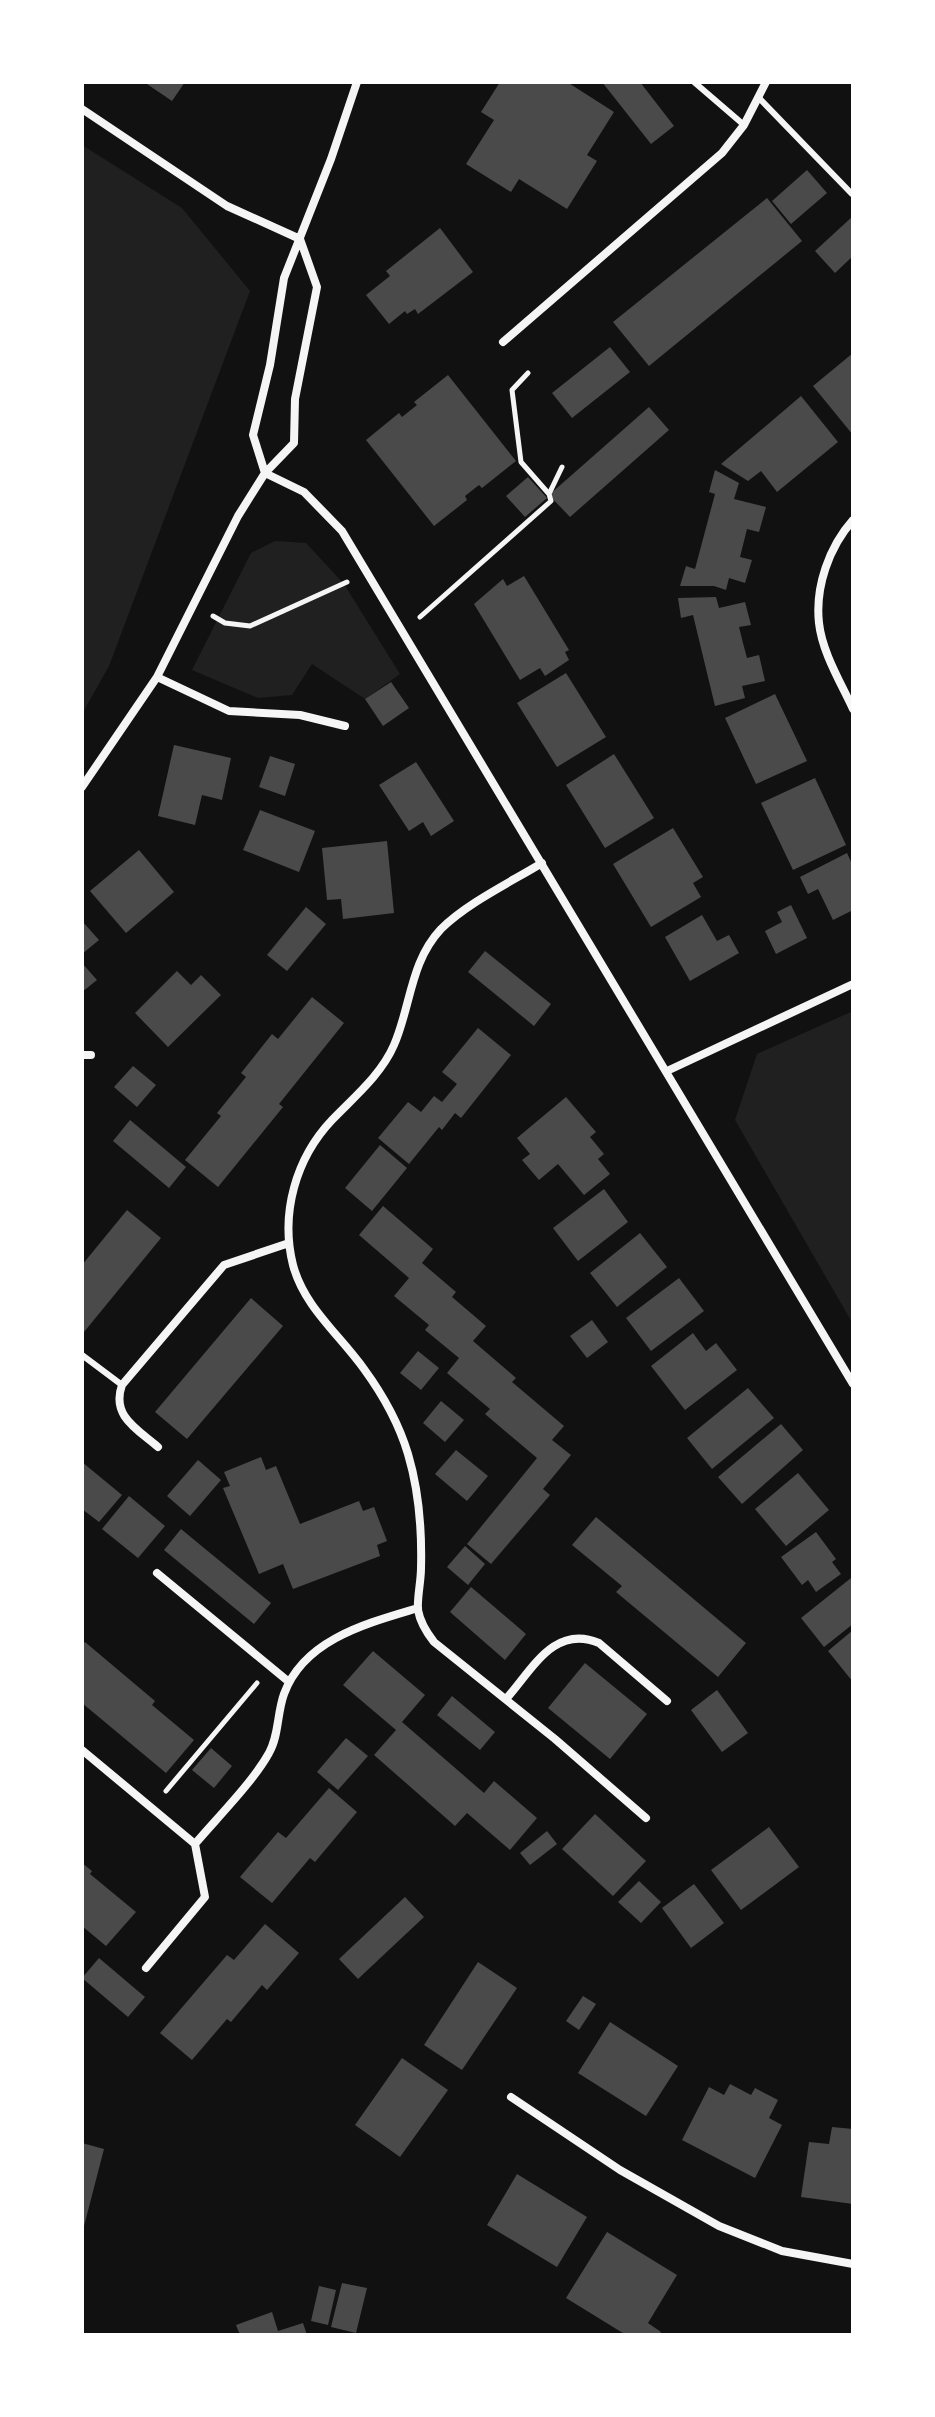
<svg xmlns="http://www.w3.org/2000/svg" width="935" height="2417" font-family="Figtree,sans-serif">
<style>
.green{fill:#202020}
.building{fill:#4a4a4a}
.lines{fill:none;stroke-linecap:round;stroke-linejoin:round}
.path{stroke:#f5f5f5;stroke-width:5}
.service{stroke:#f5f5f5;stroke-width:6}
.minor{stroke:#f5f5f5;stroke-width:8}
</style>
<rect width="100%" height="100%" fill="#111"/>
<path class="green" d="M82,145l100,63 68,83 -141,375 -27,48z
M275,541l31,2 38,41 56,90 -35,25 -53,-35 -20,31 -34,3 -66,-28 59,-117z
M853,1011v313l-118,-204 22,-66z"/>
<path class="building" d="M144,82h41l-13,19z
M500,82h67l47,30 -27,43 10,6 -30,48 -48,-30 -8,13 -45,-28 28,-44 -13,-8z
M602,82h38l34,44 -23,18z
M807,170l20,23 -36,31 -19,-23z
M767,198l35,43 -153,125 -36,-44z
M853,216v40l-18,17 -20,-22z
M440,228l33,44 -55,42 -3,-5 -8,5 -2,-3 -16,13 -23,-29 24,-19 -4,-5z
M610,347l20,25 -58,46 -20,-25z
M853,353v82l-40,-49z
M448,375l68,86 -34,27 -3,-3 -14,11 2,4 -33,26 -68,-86 33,-27 3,4 15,-12 -3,-3z
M801,396l37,46 -61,50 -16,-21 -13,10 -27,-17z
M649,407l20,23 -99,87 -21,-22z
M715,470l24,13 -5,16 32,8 -7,25 -12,-3 -7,28 12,3 -7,23 -16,-5 -3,12 -12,-4h-34l6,-20 9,3 20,-75 -6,-2z
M528,477l19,21 -22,19 -19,-21z
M524,576l45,74 -4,2 4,8 -24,16 -5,-8 -20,12 -46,-76 29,-25 4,7z
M716,597l3,11 26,-6 6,23 -12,2 4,16 4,15 12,-3 6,26 -23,5 3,12 -30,8 -22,-91 -12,3 -3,-20z
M566,673l40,64 -49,30 -40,-64z
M391,682l18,26 -26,18 -18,-27z
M775,694l32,67 -51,23 -31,-66z
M174,745l57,13 -9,42 -20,-5 -7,30 -37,-9z
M614,754l40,64 -49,30 -39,-63z
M270,756l25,8 -10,32 -26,-9z
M416,762l38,59 -23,15 -8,-14 -14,9 -30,-46z
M815,778l31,67 -53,25 -32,-67z
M260,810l55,21 -16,41 -56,-22z
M673,828l30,49 -10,6 8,14 -50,30 -38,-63z
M387,841l7,72 -51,6 -2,-20 -14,1 -5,-52z
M139,850l35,42 -48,41 -36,-42z
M847,853l6,13v44l-20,10 -15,-31 -10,5 -8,-17z
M791,905l16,33 -31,16 -11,-23 17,-9 -5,-10z
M306,907l20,17 -39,47 -20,-16z
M702,915l15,26 12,-6 10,18 -49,28 -25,-44z
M82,921l17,19 -17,14z
M485,951l66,53 -17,22 -66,-54z
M82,963l15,17 -15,12z
M177,971l14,14 10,-10 20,20 -53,52 -33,-34z
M312,997l32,26 -65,81 4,3 -65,80 -33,-27 36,-44 -4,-3 29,-36 -5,-4 31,-39 6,5z
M478,1028l33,27 -50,63 -6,-5 -13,17 -3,-3 -30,37 -31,-26 30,-36 13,10 13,-16 8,6 15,-18 -15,-12z
M133,1066l23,19 -19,22 -23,-20z
M566,1097l30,35 -6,5 14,17 -6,5 12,15 -26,21 -26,-31 -19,16 -17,-20 8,-6 -13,-16z
M130,1120l56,47 -17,21 -56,-47z
M380,1145l27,23 -35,43 -27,-23z
M604,1189l24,33 -50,39 -25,-33z
M383,1206l50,43 -11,14 34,29 -4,5 34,29 -13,15 43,37 -4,4 52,44 -12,14 19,15 -28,34 7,6 -59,69 -24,-20 70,-86 -52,-44 5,-5 -43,-36 12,-15 -34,-28 4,-5 -35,-29 15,-18 -50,-43z
M127,1210l34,28 -77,94 -2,-2v-65z
M640,1233l27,34 -50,40 -27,-34z
M679,1278l25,33 -53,40 -25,-33z
M251,1298l32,28 -96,113 -32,-27z
M592,1320l16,22 -21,16 -17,-22z
M693,1333l13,18 10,-8 21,27 -52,40 -34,-44z
M418,1351l21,17 -18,22 -21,-17z
M748,1388l26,30 -62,51 -25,-31z
M441,1401l23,19 -19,22 -22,-19z
M781,1424l22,26 -61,54 -24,-27z
M456,1450l32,26 -21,25 -32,-27z
M261,1457l5,13 10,-4 24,58 59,-23 4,10 11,-4 13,34 -10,4 3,11 -87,33 -10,-25 -24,10 -36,-86 7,-2 -6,-14z
M198,1460l23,20 -31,36 -23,-20z
M82,1462l40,33 -23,27 -17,-13z
M798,1473l31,37 -43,36 -31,-37z
M129,1496l36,30 -27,32 -36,-29z
M596,1517l150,126 -28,34 -102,-85 6,-6 -50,-41z
M181,1529l90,74 -17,21 -90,-74z
M816,1532l20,27 -4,3 9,12 -25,18 -8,-12 -6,5 -21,-28z
M465,1546l20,18 -17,21 -21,-18z
M851,1578l2,46 -29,23 -23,-29z
M471,1587l55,47 -21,26 -55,-48z
M853,1630v52l-25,-31z
M85,1642l70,59 -3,4 42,35 -28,33 -84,-70v-58z
M373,1651l52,44 -23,27 82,71 10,-12 43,37 -27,32 -43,-37 -12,13 -81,-71 22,-25 -53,-45z
M585,1663l62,51 -37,45 -62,-51z
M717,1690l31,43 -26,19 -31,-42z
M452,1696l43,36 -15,18 -43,-35z
M346,1738l22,18 -30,34 -21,-18z
M211,1748l21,18 -18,22 -22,-18z
M329,1788l28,24 -42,50 -5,-4 -38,45 -32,-26 38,-45 8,6z
M595,1814l51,47 -33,35 -51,-47z
M769,1827l30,40 -58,43 -30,-40z
M547,1831l10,13 -27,21 -10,-12z
M82,1863l10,8 -2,3 46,38 -30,34 -24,-20z
M639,1881l22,21 -20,21 -23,-21z
M694,1884l30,39 -33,25 -29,-40z
M405,1897l19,20 -66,62 -19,-20z
M265,1924l34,29 -32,37 -5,-5 -31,37 -4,-3 -35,41 -32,-27 67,-78 7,5z
M99,1958l46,39 -17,20 -46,-39z
M478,1962l39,26 -55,82 -38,-25z
M583,1996l13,8 -17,26 -13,-9z
M610,2022l68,44 -32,50 -68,-43z
M402,2058l46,32 -48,67 -45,-32z
M730,2084l21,11 4,-7 23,12 -9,18 13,7 -27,53 -73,-38 27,-53 15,8z
M832,2127l21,2v75l-52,-7 8,-55 20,2z
M82,2143l22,6 -21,81h-1z
M517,2174l70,43 -30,50 -70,-42z
M607,2232l70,43 -29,48 13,9 -2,3h-33l-60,-37z
M342,2283l25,5 -11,45 -25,-6z
M319,2286l17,4 -8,35 -17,-4z
M272,2312l6,19 25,-8 4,12h-67l-4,-10z"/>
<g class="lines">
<path class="path" d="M549,494l13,-27
M213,616l12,7 25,3 97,-44
M420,617l131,-116 -2,-7 -28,-32 -9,-72 16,-17
M166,1791l91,-108"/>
<path class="service" d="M694,82l50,43
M759,98l93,96
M82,1355l40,30"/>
<path class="minor" d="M82,109l145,97 73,33
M503,342l219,-189 22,-28 22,-43
M265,473l39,19 38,39 511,853
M265,473l-12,-38 17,-70 14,-87 47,-119 26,-77
M853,520c-24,27 -38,67 -34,103 3,29 22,60 34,86
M157,677l72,34 71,4 45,11
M82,787l75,-110 81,-161 27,-43 29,-30 1,-44 22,-112 -17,-48
M542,863c-31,19 -75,40 -101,66 -31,33 -30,77 -47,116 -13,30 -40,52 -62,75 -36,38 -52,93 -39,145 11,42 47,70 71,104 19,26 35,55 44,85 11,37 14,76 13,114 0,14 -4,29 -3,42 2,12 9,23 16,32l121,97 91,79
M82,1055h9
M667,1071l186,-87
M158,1447c-21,-18 -47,-31 -36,-62l102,-120 65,-22
M157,1573l132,109
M506,1699c26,-29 48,-75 93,-56l68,58
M82,1750l113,94
M146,1968l59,-71 -10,-53c22,-26 58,-62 74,-91 10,-17 8,-40 15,-59 20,-55 84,-71 134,-86
M511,2097l109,73 99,56 63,25 71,13"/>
</g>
<rect width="935" height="2417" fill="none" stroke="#ffffff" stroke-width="168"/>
</svg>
